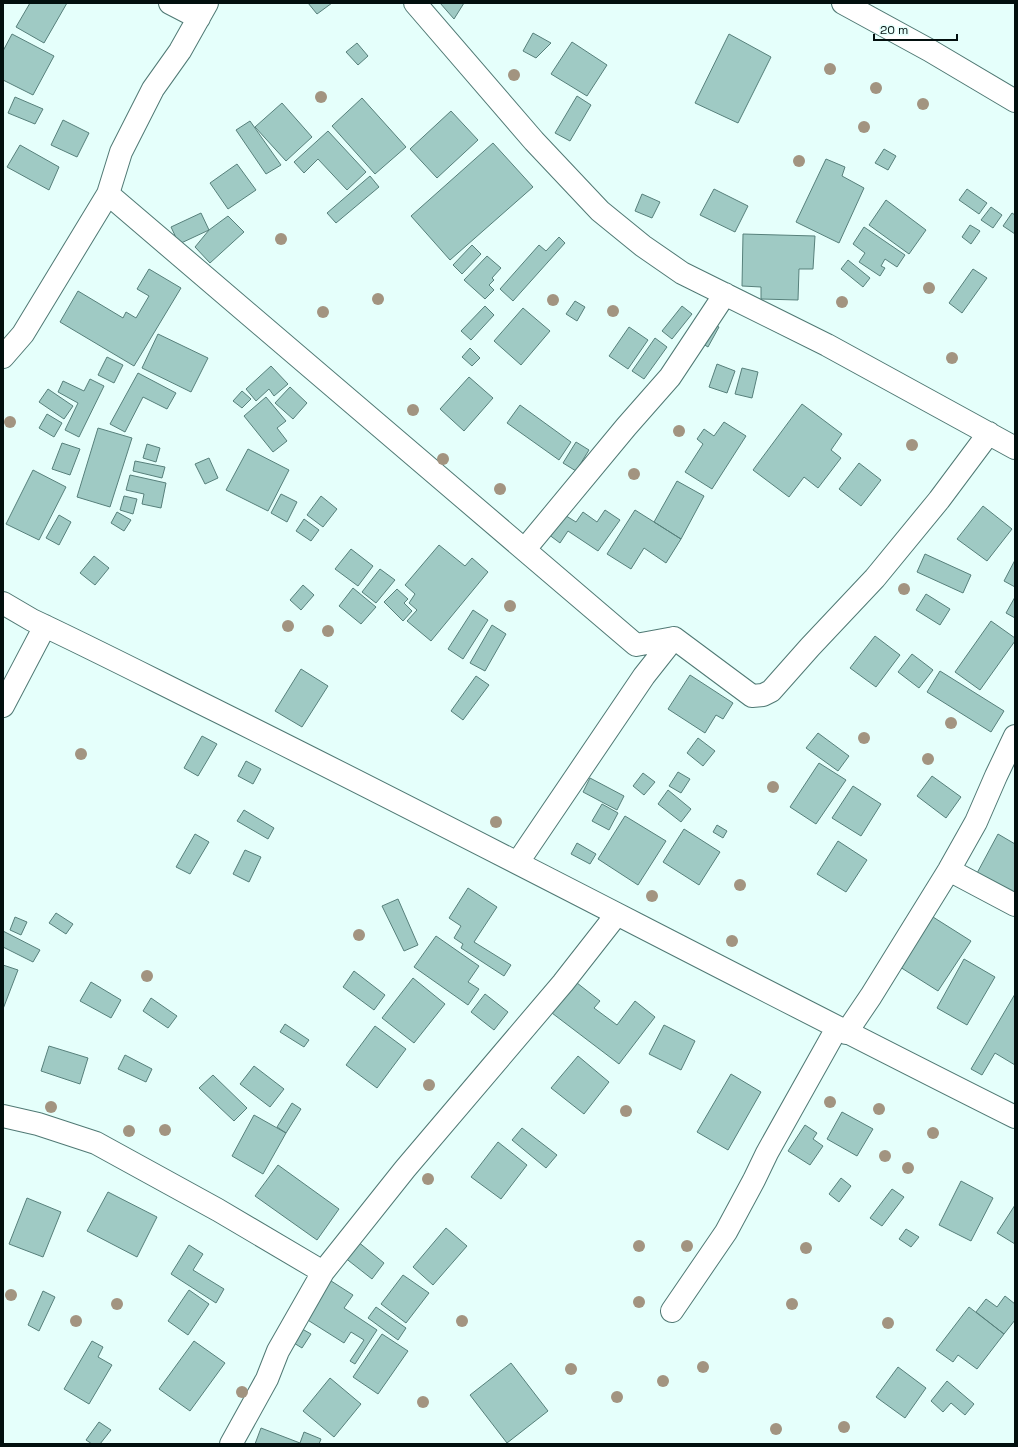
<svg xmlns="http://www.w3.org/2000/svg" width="1018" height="1447" font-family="'Space Grotesk',sans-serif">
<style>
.building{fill:#9fcac4;stroke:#57807b}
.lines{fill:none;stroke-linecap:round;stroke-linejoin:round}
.minor-casing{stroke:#507974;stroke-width:24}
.minor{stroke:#fff;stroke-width:22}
.tree{fill:#a29480}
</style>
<rect width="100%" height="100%" fill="#e5fffb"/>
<path class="building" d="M30,3h37l-23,40 -28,-16z
M308,3h24l-15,11z
M440,3h24l-10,16z
M533,33l18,10 -15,15 -13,-7z
M12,34l42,22 -21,39 -30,-15v-29z
M729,34l42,23 -33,66 -43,-20z
M572,42l35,23 -20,31 -36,-22z
M357,43l11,13 -10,9 -12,-13z
M577,96l14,9 -21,36 -15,-8z
M15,97l28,12 -8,15 -27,-11z
M362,98l44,49 -31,27 -43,-48z
M282,103l30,34 -26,24 -31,-34z
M451,111l27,29 -41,38 -27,-29z
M63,120l26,13 -12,24 -26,-12z
M250,121l31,44 -15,9 -30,-44z
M328,131l38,41 -19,18 -29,-31 -14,14 -10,-11z
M493,143l40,44 -83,73 -39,-44z
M20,145l39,22 -10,23 -42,-23z
M884,149l12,7 -8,14 -13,-7z
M826,159l19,8 -3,9 22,12 -25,55 -43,-21z
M237,164l19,26 -28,19 -18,-26z
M370,176l9,11 -43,36 -9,-10z
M714,189l34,17 -13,26 -35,-17z
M967,189l20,14 -8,11 -20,-14z
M642,194l18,8 -8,16 -17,-7z
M886,200l40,30 -17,24 -40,-29z
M991,207l11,8 -9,13 -12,-8z
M201,213l8,17 -30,14 -8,-17z
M1012,213l3,2v19l-12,-8z
M228,216l16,16 -34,31 -15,-16 14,-17z
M970,225l10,6 -9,13 -9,-7z
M864,227l41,28 -8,12 -12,-8 -4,7 4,2 -5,8 -21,-14 6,-9 -12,-9z
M743,234l72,2 -2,33h-14l-1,31 -37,-1v-12l-19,-1z
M559,237l6,6 -52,58 -13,-12 39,-44 7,6z
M472,245l9,9 -19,20 -9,-9z
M487,256l14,12 -9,10 2,2 -5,5 5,5 -9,9 -21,-19z
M848,260l22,18 -7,9 -22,-18z
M149,269l32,19 -47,78 -74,-44 18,-31 45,27 3,-6 10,6 13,-22 -12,-7z
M973,269l14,9 -25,35 -13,-10z
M575,301l10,6 -8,14 -11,-7z
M485,306l9,9 -23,25 -10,-9z
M682,306l10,8 -20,25 -10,-8z
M523,308l27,23 -29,34 -27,-24z
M709,322l10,5 -11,20 -10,-6z
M629,327l19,13 -20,29 -19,-13z
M158,334l50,24 -17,34 -49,-24z
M655,338l12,9 -23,32 -12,-8z
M470,348l10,10 -8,8 -10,-9z
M107,357l16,8 -9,18 -16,-8z
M717,364l18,7 -8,22 -18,-6z
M271,366l17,18 -14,12 -5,-7 -13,12 -10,-12z
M742,368l16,4 -6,26 -17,-4z
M138,373l38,20 -9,16 -24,-12 -18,35 -15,-8z
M469,377l24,21 -29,33 -24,-22z
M90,379l14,7 -25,51 -14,-7 13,-27 -20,-11 5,-11 21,10z
M290,387l17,16 -14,16 -18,-16z
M48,389l25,17 -9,13 -25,-17z
M242,391l9,8 -9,9 -9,-7z
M266,397l20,24 -9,7 10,13 -14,11 -29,-36z
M802,404l40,30 -11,16 10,8 -23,30 -14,-11 -15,20 -36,-27z
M520,405l51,37 -12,18 -52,-37z
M47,414l15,9 -8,14 -15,-9z
M724,422l22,14 -34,53 -27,-17 18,-28 -6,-5 7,-10 10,7z
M98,428l34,10 -22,69 -33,-10z
M576,442l13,8 -13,21 -13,-8z
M62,443l18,6 -10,26 -18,-6z
M147,444l13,4 -4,14 -13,-4z
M248,449l41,21 -21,41 -42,-21z
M209,458l9,20 -13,6 -10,-20z
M135,461l30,6 -3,11 -29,-7z
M859,463l22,17 -20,26 -22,-17z
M33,470l33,17 -27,53 -33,-16z
M130,475l36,8 -5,25 -19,-4 2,-10 -18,-4z
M677,481l27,15 -23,43 -27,-17z
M281,494l16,8 -10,20 -16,-9z
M124,496l13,3 -4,15 -13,-4z
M321,496l16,13 -14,18 -16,-12z
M983,506l29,23 -25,32 -30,-22z
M605,510l15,10 -22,31 -30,-20 -8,12 -12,-9 15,-20 13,8 7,-10 14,10z
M635,510l46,29 -15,24 -22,-15 -13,21 -24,-15z
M117,512l14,8 -7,11 -13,-8z
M59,515l12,7 -12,23 -13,-7z
M304,519l15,11 -8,11 -15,-10z
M439,545l26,21 7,-8 16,14 -57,69 -24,-20 10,-11 -8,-7 6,-9 -10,-9z
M351,549l22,17 -15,20 -23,-17z
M925,554l46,21 -8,18 -46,-21z
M94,556l15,12 -14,17 -15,-12z
M1015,560v27l-11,-6z
M380,569l15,11 -19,23 -14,-11z
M303,585l11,10 -13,15 -11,-10z
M353,588l23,19 -15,17 -22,-18z
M397,589l11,10 -4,4 8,8 -9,10 -19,-19z
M926,594l24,15 -10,16 -24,-15z
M1015,597v21l-9,-5z
M473,610l15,10 -25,39 -15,-10z
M991,621l24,17v3l-35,49 -25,-18z
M492,625l14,9 -21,37 -15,-8z
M875,636l25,19 -24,32 -26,-19z
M912,654l21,16 -14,18 -21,-16z
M301,669l27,17 -26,41 -27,-16z
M940,671l64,40 -13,21 -64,-40z
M690,675l43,28 -10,16 -7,-4 -11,18 -37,-24z
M476,676l13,9 -26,35 -12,-9z
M818,733l31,23 -11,15 -32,-23z
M202,736l15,8 -19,32 -14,-8z
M698,738l17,13 -12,15 -16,-13z
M246,761l15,8 -8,15 -15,-8z
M819,763l27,17 -30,44 -26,-17z
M678,772l12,7 -9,14 -12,-7z
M643,773l12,9 -11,13 -11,-9z
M932,776l29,21 -15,21 -29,-22z
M590,778l34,18 -7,14 -34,-18z
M853,786l28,18 -20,32 -29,-18z
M668,790l23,19 -10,13 -23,-18z
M602,804l16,9 -9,17 -17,-9z
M244,810l30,18 -6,11 -31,-18z
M625,816l41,25 -28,44 -40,-26z
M717,825l10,6 -4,7 -10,-6z
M684,829l36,23 -21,33 -36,-23z
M195,834l14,8 -19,32 -14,-7z
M998,834l17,10v52l-39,-21z
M838,841l29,19 -21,32 -29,-18z
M577,843l19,11 -6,10 -19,-10z
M245,850l16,7 -12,25 -16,-8z
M468,888l29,19 -23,35 37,23 -7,11 -43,-28 2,-4 -9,-6 7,-12 -12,-8z
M398,899l20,46 -14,6 -22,-45z
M56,913l17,11 -7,10 -17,-11z
M15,917l12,5 -6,13 -11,-5z
M933,917l38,24 -33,50 -38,-24z
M3,931l37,19 -7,12 -30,-15z
M436,936l43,30 -11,16 11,7 -11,16 -54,-38z
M964,959l31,18 -28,48 -30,-17z
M3,965l15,5 -15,39z
M354,971l31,24 -11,15 -31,-23z
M413,978l32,26 -31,39 -32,-25z
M572,979l28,22 -6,7 23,17 18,-24 20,16 -36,47 -71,-54z
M91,982l30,18 -10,18 -31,-17z
M485,994l23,18 -14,18 -23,-18z
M1015,994v71l-20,-12 -13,22 -11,-6z
M151,998l26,18 -9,12 -25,-17z
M285,1024l24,16 -5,7 -24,-15z
M664,1025l31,16 -14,29 -32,-16z
M375,1026l31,23 -29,39 -31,-23z
M49,1046l39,12 -8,26 -39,-13z
M125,1055l27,14 -6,13 -28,-13z
M578,1056l31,26 -25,32 -33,-26z
M254,1066l30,23 -14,18 -30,-23z
M731,1074l30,18 -33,58 -31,-18z
M213,1075l34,33 -13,13 -35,-33z
M292,1103l9,6 -15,24 -9,-6z
M842,1112l31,17 -16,27 -30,-17z
M254,1115l32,18 -23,41 -31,-18z
M805,1125l12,8 -4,6 10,7 -13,19 -22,-14z
M522,1128l35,27 -11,13 -34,-28z
M498,1142l29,23 -26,34 -30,-22z
M278,1165l61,44 -22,31 -62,-44z
M841,1178l10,8 -12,16 -10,-8z
M961,1181l32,17 -22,43 -32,-16z
M892,1189l12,8 -22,29 -12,-8z
M108,1192l49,25 -20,40 -50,-26z
M27,1198l34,14 -18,45 -34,-13z
M1015,1205v39l-18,-11z
M446,1228l21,18 -34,39 -20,-18z
M906,1229l13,8 -8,10 -12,-8z
M357,1241l27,22 -12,16 -28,-22z
M189,1245l14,9 -10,16 31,19 -8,14 -45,-29z
M403,1275l26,18 -23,30 -25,-19z
M328,1279l25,16 -9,13 33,22 -22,34 -5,-3 14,-21 -13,-8 -7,11 -41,-26z
M189,1290l20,14 -21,31 -20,-14z
M43,1291l12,6 -16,34 -11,-6z
M1005,1296l10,8v16l-11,14 -28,-22 10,-13 11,8z
M376,1307l30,21 -8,12 -30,-22z
M969,1307l35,27 -27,35 -19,-14 -5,7 -17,-12z
M297,1326l14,8 -9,14 -13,-8z
M382,1334l26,17 -30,43 -25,-17z
M92,1341l11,6 -5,10 14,8 -23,39 -25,-15z
M194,1341l31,22 -35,48 -31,-22z
M511,1363l37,48 -41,32 -37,-48z
M898,1367l28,21 -21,30 -29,-21z
M330,1378l31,26 -27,33 -31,-26z
M947,1381l27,23 -9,11 -14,-12 -8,9 -12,-11z
M99,1422l12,8 -11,14h-8l-6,-4z
M261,1428l39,15 4,-11 17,7 -2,5h-64z"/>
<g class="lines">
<defs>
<path id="minor" d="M170,3l29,15
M207,3l-27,48 -27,38 -32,63 -13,42 528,451 38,-7 -30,38 -126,186
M415,3l119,138 66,70 43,35 39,27 145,72 188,103
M843,3l86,47 86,51
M3,357l20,-23 85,-140
M525,549l101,-122 44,-50 55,-83
M3,603l29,17c64,30 126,62 189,93 266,132 528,271 794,404
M674,638l78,58 11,-1 8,-4 39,-44 65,-69 64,-78 50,-67
M3,706l42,-80
M949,870l66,35
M846,1033l25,-37 78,-126 27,-48 20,-46 19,-40
M3,1116l35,8 58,19 122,67 105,62
M672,1311l54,-79 28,-52 13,-27 70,-125
M231,1444l36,-65 11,-28 45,-79 82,-103 158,-186 54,-69"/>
</defs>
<use href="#minor" class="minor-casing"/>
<use href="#minor" class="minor"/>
</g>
<g class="tree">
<circle cx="830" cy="69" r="6"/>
<circle cx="514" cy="75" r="6"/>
<circle cx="876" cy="88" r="6"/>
<circle cx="321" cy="97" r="6"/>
<circle cx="923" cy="104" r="6"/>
<circle cx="864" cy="127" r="6"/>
<circle cx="799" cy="161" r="6"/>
<circle cx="281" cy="239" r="6"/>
<circle cx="929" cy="288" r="6"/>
<circle cx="378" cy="299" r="6"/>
<circle cx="553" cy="300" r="6"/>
<circle cx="842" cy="302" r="6"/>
<circle cx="613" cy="311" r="6"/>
<circle cx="323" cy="312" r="6"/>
<circle cx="952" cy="358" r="6"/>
<circle cx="413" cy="410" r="6"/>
<circle cx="10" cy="422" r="6"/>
<circle cx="679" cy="431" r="6"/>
<circle cx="912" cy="445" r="6"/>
<circle cx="443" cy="459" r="6"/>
<circle cx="634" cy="474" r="6"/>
<circle cx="500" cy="489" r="6"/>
<circle cx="904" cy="589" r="6"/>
<circle cx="510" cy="606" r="6"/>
<circle cx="288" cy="626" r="6"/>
<circle cx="328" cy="631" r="6"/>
<circle cx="951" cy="723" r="6"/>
<circle cx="864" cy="738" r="6"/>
<circle cx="81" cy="754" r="6"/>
<circle cx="928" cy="759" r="6"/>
<circle cx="773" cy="787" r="6"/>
<circle cx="496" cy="822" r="6"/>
<circle cx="740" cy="885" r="6"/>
<circle cx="652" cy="896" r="6"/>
<circle cx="359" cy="935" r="6"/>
<circle cx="732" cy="941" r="6"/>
<circle cx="147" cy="976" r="6"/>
<circle cx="429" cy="1085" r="6"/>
<circle cx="830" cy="1102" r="6"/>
<circle cx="51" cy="1107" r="6"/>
<circle cx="879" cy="1109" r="6"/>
<circle cx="626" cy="1111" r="6"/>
<circle cx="165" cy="1130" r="6"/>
<circle cx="129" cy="1131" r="6"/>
<circle cx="933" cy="1133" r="6"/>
<circle cx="885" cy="1156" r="6"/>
<circle cx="908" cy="1168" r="6"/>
<circle cx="428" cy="1179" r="6"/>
<circle cx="639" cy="1246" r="6"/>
<circle cx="687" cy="1246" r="6"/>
<circle cx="806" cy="1248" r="6"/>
<circle cx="11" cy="1295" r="6"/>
<circle cx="639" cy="1302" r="6"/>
<circle cx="117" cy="1304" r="6"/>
<circle cx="792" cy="1304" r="6"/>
<circle cx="76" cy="1321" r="6"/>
<circle cx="462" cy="1321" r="6"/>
<circle cx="888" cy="1323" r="6"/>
<circle cx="703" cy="1367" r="6"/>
<circle cx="571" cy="1369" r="6"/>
<circle cx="663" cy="1381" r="6"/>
<circle cx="242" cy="1392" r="6"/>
<circle cx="617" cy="1397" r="6"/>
<circle cx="423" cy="1402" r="6"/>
<circle cx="844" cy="1427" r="6"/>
<circle cx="776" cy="1429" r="6"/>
</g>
<rect width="1018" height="1447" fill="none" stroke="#020f0e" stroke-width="8"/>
<path d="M874 34v6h83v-6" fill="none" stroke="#020f0e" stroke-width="2"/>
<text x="880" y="34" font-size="12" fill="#020f0e" stroke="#e5fffb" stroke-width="3" paint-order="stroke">20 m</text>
</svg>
